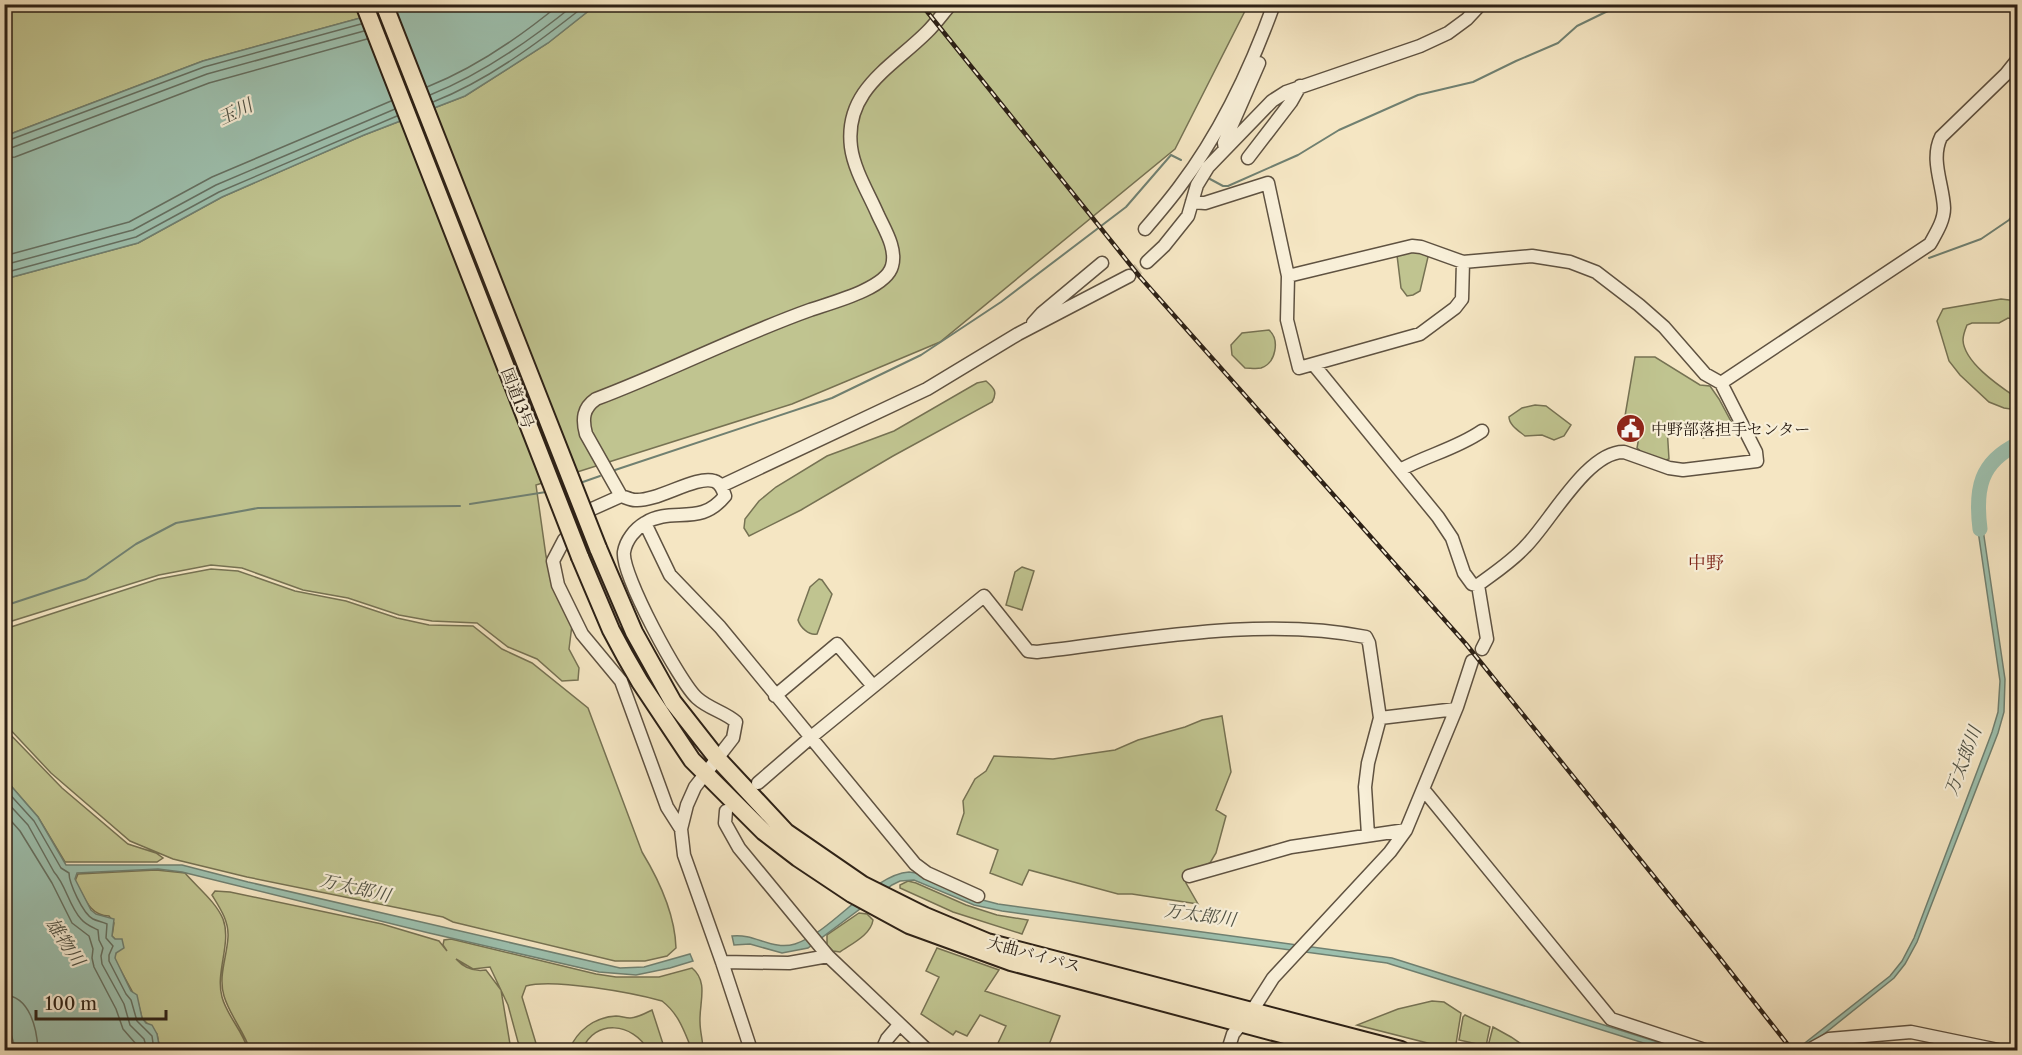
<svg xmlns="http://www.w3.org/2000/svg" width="2022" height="1055" font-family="'Libre Caslon Text','Noto Serif JP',serif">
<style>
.green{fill:#c0c490;stroke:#767253;stroke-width:1.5}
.water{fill:#9dc0ae;stroke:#708071;stroke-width:1.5}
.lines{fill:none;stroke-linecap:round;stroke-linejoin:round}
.shore{stroke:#657062;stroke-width:1.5}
.stream{stroke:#708071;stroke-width:2}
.river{stroke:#9dc0ae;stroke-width:15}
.minor-tunnel{stroke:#cdbfa0;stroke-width:12;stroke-dasharray:12 6;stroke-linecap:butt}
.minor-casing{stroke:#5f5241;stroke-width:15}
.highway-casing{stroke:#2d2116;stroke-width:20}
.minor{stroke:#f8efd8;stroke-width:12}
.highway{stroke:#f5e6c3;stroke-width:16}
.rail-casing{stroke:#2d2116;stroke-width:4.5}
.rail{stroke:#f8efd8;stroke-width:2;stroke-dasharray:7;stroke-linecap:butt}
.highway-bridge-casing{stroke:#2d2116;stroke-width:20;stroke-linecap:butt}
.highway-bridge{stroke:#f5e6c3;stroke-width:16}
.labels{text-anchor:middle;stroke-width:4.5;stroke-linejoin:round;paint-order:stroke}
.street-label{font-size:16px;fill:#2d2116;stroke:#f8efd8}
.poi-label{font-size:16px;fill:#2d2116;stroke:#f8efd8;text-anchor:start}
.water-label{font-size:18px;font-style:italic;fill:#4f5144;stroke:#f8efd8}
.neighbourhood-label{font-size:18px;fill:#7a1f14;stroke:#f8efd8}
</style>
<rect width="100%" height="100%" fill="#f5e6c3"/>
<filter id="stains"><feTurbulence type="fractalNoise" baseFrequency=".00333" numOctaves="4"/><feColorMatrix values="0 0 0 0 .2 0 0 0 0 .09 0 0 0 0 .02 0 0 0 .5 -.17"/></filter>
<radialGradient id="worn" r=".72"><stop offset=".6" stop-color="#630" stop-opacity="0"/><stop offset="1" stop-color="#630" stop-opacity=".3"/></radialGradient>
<path class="green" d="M5,5h403l-205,56 -198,75z
M596,5h652l-73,144 -235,193 -148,62 -256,81 10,71 8,34 18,35 -3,24 10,19 -1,12 -16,1 -25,-22 -29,-12 -31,-24 -45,-2 -33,-6 -51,-17 -45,-8 -61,-22 -31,-3 -52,10 -147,46 -7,5v-347l133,-36 84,-46 142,-62 101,-39 83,-53z
M1422,249l6,8 -8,34 -7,4 -6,1 -6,-8 -4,-33z
M2001,299l16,2v19l-9,-2 -9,5h-27l-5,2c-2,5 -4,10 -4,15 1,23 38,47 54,58v12l-13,-2 -15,-6 -29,-27 -11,-14 -12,-40 6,-12z
M1269,330c11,10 7,33 -8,38 -5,1 -11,0 -16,0l-13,-13 -1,-10 11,-12z
M1635,357h20l45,28 10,1 9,13 15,28 -11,6 -20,5 -3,-3 -1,-10 -32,2 2,32 -6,2 -20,-8 -6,-5 5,-28 -17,-4z
M986,381c8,7 12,11 6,21l-99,54 -92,54 -52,26 -5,-8 1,-9 14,-18 17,-14 51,-31 67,-25 83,-48z
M1535,405l11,1 25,19 -7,11 -10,4 -12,-5 -17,1c-6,-5 -16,-11 -16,-19l13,-9z
M1022,567l12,4 -12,39 -16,-5 9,-33z
M211,569l27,2 57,20 51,10 51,17 32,7 44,1 29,23 30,14 56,45 54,144c17,28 33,63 34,96l-9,8 -22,5h-30l-162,-39 -10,-5 -196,-40 -74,-18 -43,-18 -79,-68 -46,-49v-93l6,-4 147,-48z
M819,579l3,1 10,14 -15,40c-8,2 -17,-7 -19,-14l12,-33z
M1222,716l9,56 -15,38 10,6 -10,37 -6,10 -23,10 -1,10 12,21 -66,-10h-14l-89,-24 -7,15 -32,-12 8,-23 -41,-16 7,-21 -1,-12 12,-22 11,-8 8,-15 59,3 62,-9 23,-10 47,-13 17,-7z
M4,728l58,60 66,56 28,9 7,5 -6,4h-92l-27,-45 -33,-38z
M156,870l29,3c12,14 31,29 38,46 9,24 -8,53 -1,78 5,19 21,34 26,53h-88l-3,-16 -15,-16 -4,-16 -24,-44 2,-5 -1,-14 -3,-3 2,-13 -5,-7c-20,0 -25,-20 -34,-35l3,-7z
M908,881l8,2 50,22 31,10 31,5 -6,14 -69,-22 -53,-24v-3z
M215,891l15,1 152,32 57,17 8,10 -4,-6 1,-5 7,-1 145,35 20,3h43l33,-9c17,14 7,35 8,54 0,10 3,19 3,28h-11c-8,-19 -13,-36 -30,-49 -28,-8 -109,-23 -136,-15l-4,11 16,53h-13l-7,-8 -10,-37 -18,-38 -17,2 -17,-10c8,9 17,13 30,11l15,20 10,60h-261c-6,-19 -20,-34 -26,-54 -6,-20 3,-39 4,-59 1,-16 -8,-29 -16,-42z
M859,913l8,1 6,6c-2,15 -22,24 -33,32l-7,-1 -6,-6v-10z
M937,948l62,22 -14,21 75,25 -13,34h-28l-21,-7 8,-17 -26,-11 -13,21 -11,-5 -3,4 -32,-21 18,-37 -13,-6z
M1432,1001l12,1 17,11 -6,37 -98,-25 41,-16z
M652,1010l13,40h-17c-15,-27 -53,-32 -66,0h-13c8,-19 25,-33 47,-34 5,0 9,2 14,2 7,0 16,-5 22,-8z
M1465,1015l25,12 -4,19 -27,-6 4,-23z
M1493,1027l18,10 19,13h-43z"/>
<path class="water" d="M408,5h188l-48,38 -83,53 -101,39 -142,62 -84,46 -133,36v-143l198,-75z
M1980,509l25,170 -1,33 -6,21 -81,209 -12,22 -11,14 -90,72h-8l94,-74 12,-15 12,-23 78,-206 6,-20 2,-31 -25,-171z
M5,779l33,38 28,48h116l66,17 372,86 24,-1 46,-13 3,7 -23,7 -34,7 -37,-3 -170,-39 -247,-61 -24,-3 -81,4 -2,6 16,31 5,4 18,5 -2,17 3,3h7l2,9 -8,5 -1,5 16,33 6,4 5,23 4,5 6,2 5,9 3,16h-144l-12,-38z
M909,872l7,1 47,22 35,9 394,54 291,92h-17l-279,-87 -385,-52 -28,-6 -60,-25 -14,1 -8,4 -84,63 -26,5 -32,-9 -16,1 -2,-9c23,-3 40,15 63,8 37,-12 78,-70 114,-72z"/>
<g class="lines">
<path class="shore" d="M427,87c48,-19 93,-50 133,-83
M430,95c53,-21 101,-55 145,-91
M433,102c56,-22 106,-60 154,-98
M4,142l200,-75 157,-43
M4,149l7,-1 196,-74 157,-43
M4,158l11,-1 194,-74 158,-44
M4,256l125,-34 83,-45 179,-76
M4,265l129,-35 83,-45 179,-76
M4,273l132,-36 83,-45 178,-76
M4,788l30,33 27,47 8,5c0,10 14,41 24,46 4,2 10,3 14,5l-1,14 7,8 -4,9v6l17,33 5,6 6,21 15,15 2,14
M4,799l24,26 26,47c12,13 15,34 27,47 5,6 11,8 17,11l1,10 4,8 -2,8 1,8 22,40 6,21 14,14 3,11
M4,813l16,18 32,52 20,40 17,13 4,13 -1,9 2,9 22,42 7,20 13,15 2,6
M4,995c26,1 33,34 34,55"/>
<path class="stream" d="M1210,179l13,7h5l70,-31 41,-25 79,-35 55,-13 43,-21 42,-18 19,-17 39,-19 1,-3
M1929,258l52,-19 28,-19 9,-10
M615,470l217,-72 89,-43 80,-53 125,-95 45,-52 10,5
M580,483l20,-7
M470,504l76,-12
M4,606l82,-27 50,-35 40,-21 82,-15 202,-2"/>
<path class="river" d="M1980,529c-5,-40 0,-67 38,-85"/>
<path class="minor-tunnel" d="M1129,276l18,-14"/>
<defs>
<path id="minor" d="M1225,149l-1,-6 35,-80
M1248,158l43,-56 9,-16
M1192,202l13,1 63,-20 20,93 124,-30 9,1 42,15 69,-6 38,6 26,10 43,33 25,22 41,47 16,9 35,69 1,9 -74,9 -14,-2 -45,-16c-37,-1 -75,72 -99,95 -14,15 -31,26 -47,38
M1145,229c12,-14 24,-28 35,-43 41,-54 71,-118 94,-182
M1147,262l17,-16 24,-30 9,-31 11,-18 64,-66 14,-9 134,-46 28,-13 19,-14 14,-15
M1288,276l-1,44 12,48 121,-34 35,-26 7,-9 1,-37
M1033,323l9,-10 60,-50
M1314,365l124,152 14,21 12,35 8,11 6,1
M1721,383l209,-139c6,-11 14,-23 14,-36 -1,-24 -14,-48 -3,-71l65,-63 12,-15
M1400,470c27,-15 56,-21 82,-39
M721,486l206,-97 91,-55 111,-58
M621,496l-29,13 -28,31 -11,21 5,24 24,49 39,47 46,126 14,22
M645,523l25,52 50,52 195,237 12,9 51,23
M1478,585l9,54 -5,10
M775,696l62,-52 36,42
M758,783l52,-45 174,-142 44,55 9,1c105,-12 225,-36 329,-15l3,6 11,75
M1423,789l188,230 94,31
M726,811l-1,12 14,25 89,108
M1368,835l-3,-48 3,-24 12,-45 76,-9
M1189,876l102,-29 115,-17
M722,962l67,1 39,-7 99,94
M751,1050l-29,-88 -38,-107 -3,-26 6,-24 8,-18 38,-49 3,-16c-11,-10 -27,-13 -39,-24 -17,-15 -76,-124 -73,-146 2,-12 11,-23 21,-29 19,-12 39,-5 58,-11 9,-3 17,-10 22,-16 -2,-6 -4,-13 -11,-15 -18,-6 -57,21 -79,19 -4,0 -10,-3 -14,-4l-35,-62c-4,-15 -3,-26 10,-35 72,-27 141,-63 214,-89 20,-7 76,-21 82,-44 5,-17 -7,-36 -14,-51 -9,-21 -24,-45 -27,-68 -7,-57 41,-80 76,-115 9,-9 16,-19 24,-28
M882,1050l5,-11 12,-14
M1228,1050l5,-16 19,-23 21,-33 117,-126 16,-22 51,-123 15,-46
M1809,1050l20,-11 82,-7 87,18"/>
<path id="highway" d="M598,548l36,84 39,70 44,56 69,74 77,53 62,31 62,26 414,108
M580,557l31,73 14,26 15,26 52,78 72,72 34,26 54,36 57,31 102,37 330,88"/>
</defs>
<use href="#minor" class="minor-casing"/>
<use href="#highway" class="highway-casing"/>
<use href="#minor" class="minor"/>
<use href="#highway" class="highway"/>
<defs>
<path id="rail" d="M921,4l219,273 326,367 249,308 77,98"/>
</defs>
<use href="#rail" class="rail-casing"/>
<use href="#rail" class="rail"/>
<defs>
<path id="highway-bridge" d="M364,4l216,553
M384,4l214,544"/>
</defs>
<use href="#highway-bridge" class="highway-bridge-casing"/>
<use href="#highway-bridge" class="highway-bridge"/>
</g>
<defs>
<symbol id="civic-disc" viewBox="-11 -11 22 22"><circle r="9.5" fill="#8f2418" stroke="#f8efd8"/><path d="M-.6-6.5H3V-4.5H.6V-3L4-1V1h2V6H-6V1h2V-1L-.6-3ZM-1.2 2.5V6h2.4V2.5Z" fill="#fff"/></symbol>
</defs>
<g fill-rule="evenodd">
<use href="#civic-disc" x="1614" y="412" width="33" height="33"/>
</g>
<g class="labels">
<g class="street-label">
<text transform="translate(518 398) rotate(69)" y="6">国道13号</text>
<text transform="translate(1034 954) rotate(15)" y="6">大曲バイパス</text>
</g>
<g class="poi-label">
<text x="1651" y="435">中野部落担手センター</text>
</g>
<g class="water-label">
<text transform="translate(235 112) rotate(-26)" y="6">玉川</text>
<text transform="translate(1963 761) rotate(-69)" y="6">万太郎川</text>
<text transform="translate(355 888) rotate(13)" y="6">万太郎川</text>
<text transform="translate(1200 915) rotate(8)" y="6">万太郎川</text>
<text transform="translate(65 942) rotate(56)" y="6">雄物川</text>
</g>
<g class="neighbourhood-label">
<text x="1706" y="569">中野</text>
</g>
</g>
<rect width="2022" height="1055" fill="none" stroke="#f5e6c3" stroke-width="24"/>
<rect x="6" y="6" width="2010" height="1043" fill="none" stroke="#2d2116" stroke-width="3"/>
<rect x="12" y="12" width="1998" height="1031" fill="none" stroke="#2d2116" stroke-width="1.5"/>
<path d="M36 1010v9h130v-9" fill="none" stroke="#2d2116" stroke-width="3"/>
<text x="45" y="1010" font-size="18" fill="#2d2116" stroke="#f8efd8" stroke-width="4.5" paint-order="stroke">100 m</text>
<rect width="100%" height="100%" filter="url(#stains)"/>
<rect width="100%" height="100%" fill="url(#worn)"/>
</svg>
